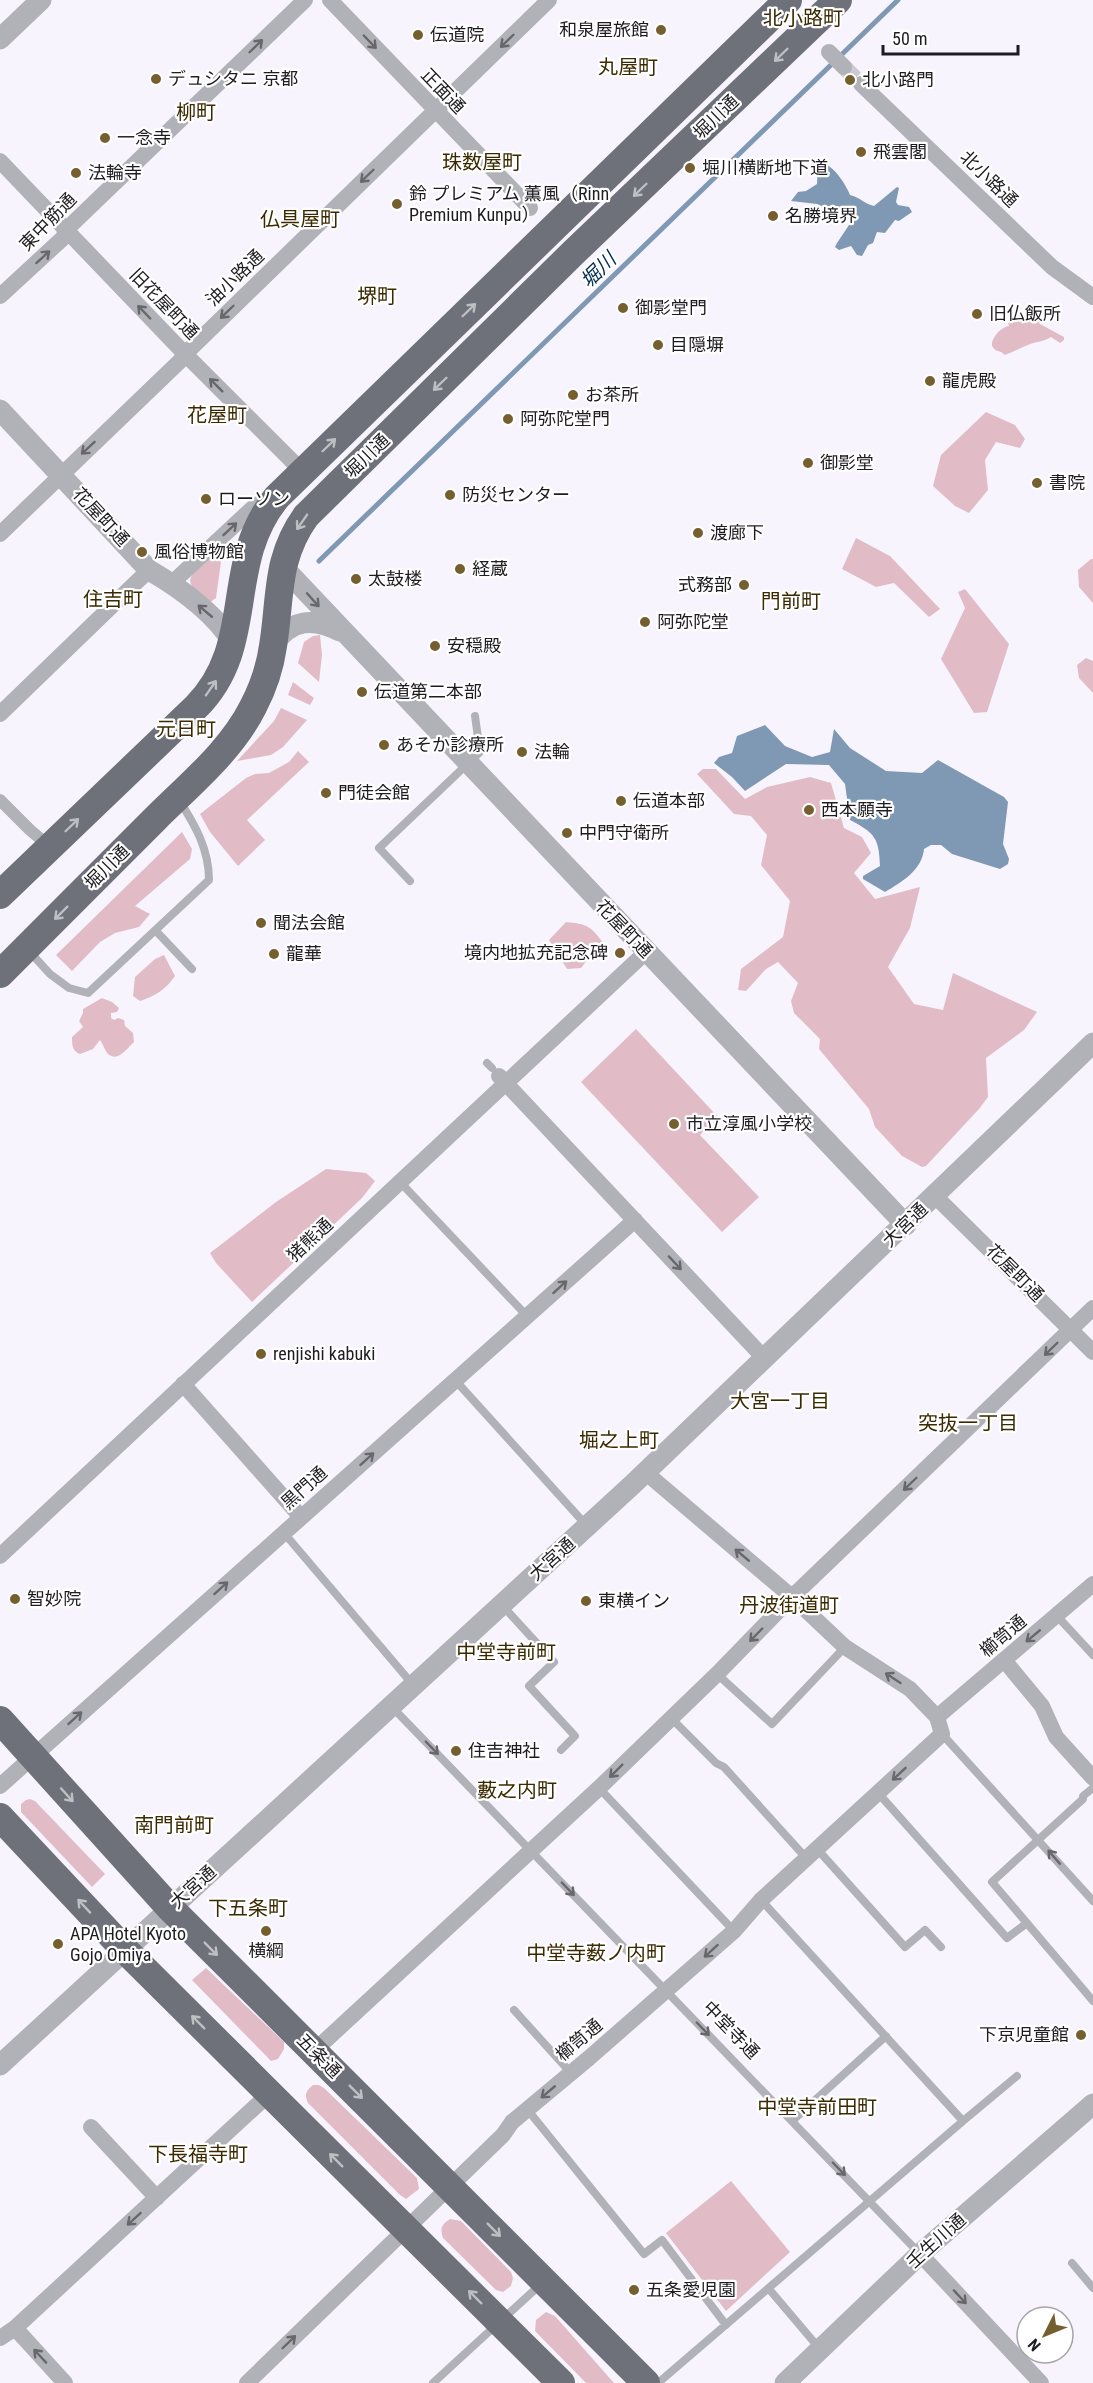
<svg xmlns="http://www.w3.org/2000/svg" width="1093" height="2383" font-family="'Roboto Condensed','Noto Sans JP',sans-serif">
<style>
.green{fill:#e1bcc6}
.water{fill:#7f99b4}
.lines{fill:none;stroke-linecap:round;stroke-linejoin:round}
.stream{stroke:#7f99b4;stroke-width:5}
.minor-tunnel{stroke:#ccc9d2;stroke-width:16;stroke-dasharray:16 8;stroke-linecap:butt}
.service{stroke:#b1b2b8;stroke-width:8}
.pedestrian{stroke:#b1b2b8;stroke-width:12}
.minor{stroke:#b1b2b8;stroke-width:16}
.tertiary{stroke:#b1b2b8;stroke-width:21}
.trunk{stroke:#6e707a;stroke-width:28}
.oneway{stroke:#68676c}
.oneway2{stroke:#bebfc3}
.poi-dot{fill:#765f2f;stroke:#fff;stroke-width:2}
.labels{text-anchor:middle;stroke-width:4.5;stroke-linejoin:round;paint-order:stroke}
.poi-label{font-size:18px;fill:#1e1c21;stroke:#fff;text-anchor:start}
.street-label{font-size:18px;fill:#1e1c21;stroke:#fff}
.neighbourhood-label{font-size:20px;fill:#3b2a01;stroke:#fff}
.water-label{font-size:20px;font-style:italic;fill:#032d52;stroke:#fff}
</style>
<rect width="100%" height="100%" fill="#f8f4fe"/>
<path class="green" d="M1021,314l6,8 4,-5h4l5,7 24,13v3l-4,3 -9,-6c-10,6 -15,4 -23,8 -8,3 -15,7 -23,10l-4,-3 -6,-2 -3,-4c-1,-8 9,-19 17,-20l-1,-4 8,-7z
M986,412l29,13 10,14 -5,9 -24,-6 -11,18 3,30 -19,23 -14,-7 -22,-20 8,-31z
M856,538l34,18 50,53 -11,8 -35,-34 -18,4 -34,-18z
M213,555l6,2 2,5 -5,36 -7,5c-29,-24 -22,-24 4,-48z
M1091,559h2v44l-14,-16 -1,-17z
M965,589l44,55 -22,68 -13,1 -33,-54 24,-51 -7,-16z
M320,635l2,20 -3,27 -21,-19 6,-21 9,-6z
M1086,658l7,3v32l-14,-15 -2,-13z
M293,682l21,16 -4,7 -22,-10z
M281,708l26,12 -24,27 -12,8 -34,6 37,-40z
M298,751l11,11 -62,58 18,20 -27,26 -28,-34 -10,-18 46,-36 9,-4 14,-1 20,-11z
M703,769h13l29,30 22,-12 43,-10 21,6 13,45 18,9 9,16 -17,20 21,26 45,-12 -10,41 -22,39 26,37 29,6 10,-37 84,39 -13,18 -38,28 2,39 -9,12 -53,57 -4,1 -20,-11 -27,-29 -6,-18 -50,-60 1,-10 -26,-26 -3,-12 7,-18 -20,-21 -12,7 -20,22 -8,-1 3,-21 42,-32 7,-36 -29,-36 6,-30 -16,-19 -17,-2 -37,-40z
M182,832l10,17 -2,10 -55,47 15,8 -11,13 -24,6 -15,9 -28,29 -16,-16z
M566,922c23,2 25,5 39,23l-10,-3 -7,5v12l-7,9 -14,1 -18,-29z
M164,955l11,21c-9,13 -19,20 -35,25l-7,-5 2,-19 20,-18z
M102,998l10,4 7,6 -2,4 -6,1v5l3,2 4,-2 6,2 1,6 8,7 1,9c-6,5 -16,21 -26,12 -3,-3 -5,-10 -8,-14l-7,9 -13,5c-8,-3 -8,-9 -8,-17l11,-10 -4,-6 4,-8v-4z
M636,1029l82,88 -18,18 59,62 -37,35 -141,-150z
M326,1169l40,4 9,8 -13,17 -110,104 -36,-39 -6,-10 66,-51z
M30,1799l5,2 70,73 -13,13 -71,-75v-8l5,-4z
M206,1968l78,74v7l-6,10 -7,2 -79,-81z
M313,2085h6l5,3 93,90 2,11 -13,10 -6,-4 -92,-92c-4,-9 -2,-12 5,-18z
M731,2181l59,71 -64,59 -60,-78z
M450,2219l11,2 50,51 2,6 -2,8 -8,6 -7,-2 -53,-52c-3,-10 -2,-13 7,-19z
M546,2312l9,4 59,67h-28l-51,-52 1,-11z"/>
<path class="water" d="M821,162c12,3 25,22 29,33 9,2 15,9 24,11l23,-19 2,1 -3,14 2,3 11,2 3,5 -13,9 -4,-1 -10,13 -8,-1 -4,11 -5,2 -6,11 -5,-1 -6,-9 -12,4 -4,-3 2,-4 18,-27 -1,-7 -6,-1 -12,4 -19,-8 -26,-3 7,-9 8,-1 11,-7 1,-21z
M765,725l20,21 27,11 18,-5 4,-23 16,19 36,23 36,2 16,-13 66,37 4,5 -5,42 6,15 -1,5 -8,5 -48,-15 -11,-9h-10l-7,4c-2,21 -22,33 -39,43l-22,-13v-3l17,-10c-1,-28 -5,-33 -30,-46l-5,-36 -16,-19 -43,-1 -41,27 -13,-14 -18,-14 5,-6 13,-4 5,-17z"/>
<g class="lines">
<path class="stream" d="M319,561l579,-561"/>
<path class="minor-tunnel" d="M844,67l17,17"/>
<path class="service" d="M410,881l-31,-33 101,-96 -5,-36
M156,931l36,38
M29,951l21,23 19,14 19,5 121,-113c0,-31 -14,-55 -30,-80
M487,1063l5,5
M400,1182l127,134
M455,1380l132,146
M284,1533l130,153
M502,1605l52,57 -25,24 46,50 -14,14
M1057,1616l36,39
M717,1674l55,50 73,-77
M392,1707l528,547
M671,1718l45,45 8,4 83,92
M942,1734l151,167
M599,1788l135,143
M1093,1788l-10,8v3l-91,83 101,119
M879,1794l128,144 20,-15
M818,1850l87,97 20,-17 16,17
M761,1900l202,221 54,-45
M514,2010l57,63
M527,2109l117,145 18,-14 64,85
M792,2121l94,-85
M1072,2263l21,25
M769,2289l50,59
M433,2383l108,-99
M658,2383l305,-262"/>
<path class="pedestrian" d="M0,800l30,30 19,16"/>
<path class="minor" d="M330,0l200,208
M829,52l15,15
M861,84l191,183 41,30
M0,161l185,193 117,117
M0,296l62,-57 9,-14 234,-225
M0,534l180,-173 5,-7 364,-354
M172,583l84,-78 18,-7
M0,714l149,-144
M499,1076l266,283
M935,1196l158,156
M183,1384l118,133
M0,1556l646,-604
M1004,1660l38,46 14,31 37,41
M937,1717l156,-133
M0,1786l635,-566
M314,2051l285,-263 118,-114 75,-77 301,-289
M91,2127l66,71
M920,2254l121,129
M15,2328l50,55
M0,2338l15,-10 254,-234
M247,2383l256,-248 9,-13 77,-64 145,-127 27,-31 181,-166 -5,-17 -27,-28 -65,-42 -53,-50 -147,-125"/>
<path class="tertiary" d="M0,39l41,-39
M0,410l149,160c31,18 65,42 84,73
M282,566l624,659
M273,645c19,-27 40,-27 67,-14
M0,2065l632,-580 461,-442
M785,2383l135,-129 173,-150"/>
<path class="trunk" d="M0,895l196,-188c62,-62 26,-143 81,-210l511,-497
M0,974c52,-52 103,-103 155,-155 34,-34 76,-68 98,-112 10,-19 17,-40 20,-61 8,-48 2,-87 33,-130l267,-263 265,-253
M0,1720l170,188 476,475
M0,1817l124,132 437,434"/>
</g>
<defs><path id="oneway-shaft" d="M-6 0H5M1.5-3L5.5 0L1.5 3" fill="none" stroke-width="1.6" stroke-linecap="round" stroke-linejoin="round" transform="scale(1.5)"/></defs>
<g class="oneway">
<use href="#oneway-shaft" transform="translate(507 41) rotate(136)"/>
<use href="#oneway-shaft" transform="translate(370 42) rotate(46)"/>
<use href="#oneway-shaft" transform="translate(256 46) rotate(-44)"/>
<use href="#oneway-shaft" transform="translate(367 176) rotate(136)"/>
<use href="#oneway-shaft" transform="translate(43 257) rotate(-42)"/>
<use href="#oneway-shaft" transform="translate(144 312) rotate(-134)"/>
<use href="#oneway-shaft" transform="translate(227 312) rotate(136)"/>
<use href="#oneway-shaft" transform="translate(216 385) rotate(-135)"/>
<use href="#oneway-shaft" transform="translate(88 448) rotate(137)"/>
<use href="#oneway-shaft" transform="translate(230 529) rotate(-43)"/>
<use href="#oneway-shaft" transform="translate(313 600) rotate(48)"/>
<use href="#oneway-shaft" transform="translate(205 611) rotate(-140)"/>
<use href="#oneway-shaft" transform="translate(675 1263) rotate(47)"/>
<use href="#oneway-shaft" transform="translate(560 1287) rotate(-42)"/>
<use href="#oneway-shaft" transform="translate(1051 1349) rotate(136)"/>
<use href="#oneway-shaft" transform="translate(367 1459) rotate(-42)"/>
<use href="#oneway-shaft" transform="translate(910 1484) rotate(136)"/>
<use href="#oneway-shaft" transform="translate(742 1555) rotate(-140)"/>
<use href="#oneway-shaft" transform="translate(221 1588) rotate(-42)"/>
<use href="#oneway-shaft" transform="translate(756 1635) rotate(134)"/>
<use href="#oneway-shaft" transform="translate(1033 1636) rotate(140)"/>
<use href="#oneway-shaft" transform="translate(893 1678) rotate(-147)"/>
<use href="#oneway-shaft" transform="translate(75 1718) rotate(-42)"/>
<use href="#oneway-shaft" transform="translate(432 1748) rotate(46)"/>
<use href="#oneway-shaft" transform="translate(616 1771) rotate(135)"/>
<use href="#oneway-shaft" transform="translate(899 1774) rotate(137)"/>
<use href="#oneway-shaft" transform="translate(1054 1857) rotate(-131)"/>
<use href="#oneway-shaft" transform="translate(568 1889) rotate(46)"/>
<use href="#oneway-shaft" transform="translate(711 1951) rotate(138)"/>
<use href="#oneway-shaft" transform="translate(703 2029) rotate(46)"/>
<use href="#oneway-shaft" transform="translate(548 2092) rotate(140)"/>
<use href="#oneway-shaft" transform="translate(839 2169) rotate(46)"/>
<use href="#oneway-shaft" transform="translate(134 2219) rotate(138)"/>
<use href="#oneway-shaft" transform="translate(960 2297) rotate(47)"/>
<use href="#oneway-shaft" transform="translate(289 2342) rotate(-44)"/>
<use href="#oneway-shaft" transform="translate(40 2356) rotate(-133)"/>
</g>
<g class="oneway2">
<use href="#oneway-shaft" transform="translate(781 55) rotate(136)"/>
<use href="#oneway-shaft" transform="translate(640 190) rotate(136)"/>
<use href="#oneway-shaft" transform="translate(469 310) rotate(-44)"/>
<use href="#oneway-shaft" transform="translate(440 384) rotate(136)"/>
<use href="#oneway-shaft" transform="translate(329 445) rotate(-44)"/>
<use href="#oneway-shaft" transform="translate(302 522) rotate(125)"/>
<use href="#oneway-shaft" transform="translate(211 688) rotate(-55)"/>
<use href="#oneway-shaft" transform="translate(72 825) rotate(-44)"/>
<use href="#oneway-shaft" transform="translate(61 913) rotate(135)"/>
<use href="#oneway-shaft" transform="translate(67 1795) rotate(48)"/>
<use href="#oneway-shaft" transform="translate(84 1906) rotate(-133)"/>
<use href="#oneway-shaft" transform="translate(211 1949) rotate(45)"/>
<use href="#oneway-shaft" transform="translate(198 2022) rotate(-135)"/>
<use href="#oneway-shaft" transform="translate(356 2092) rotate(45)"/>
<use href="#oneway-shaft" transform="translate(336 2160) rotate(-135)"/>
<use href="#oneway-shaft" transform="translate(494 2230) rotate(45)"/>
<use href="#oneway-shaft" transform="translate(475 2297) rotate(-135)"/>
</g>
<g class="poi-dot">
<circle cx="661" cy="30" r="6"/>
<circle cx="418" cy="35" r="6"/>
<circle cx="156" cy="79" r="6"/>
<circle cx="850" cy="80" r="6"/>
<circle cx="105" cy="138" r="6"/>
<circle cx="861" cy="152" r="6"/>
<circle cx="690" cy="168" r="6"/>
<circle cx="76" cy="173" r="6"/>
<circle cx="397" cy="204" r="6"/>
<circle cx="773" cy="216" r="6"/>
<circle cx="623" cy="308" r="6"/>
<circle cx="977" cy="314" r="6"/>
<circle cx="658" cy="345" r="6"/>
<circle cx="930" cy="381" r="6"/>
<circle cx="573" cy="395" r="6"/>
<circle cx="508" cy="419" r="6"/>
<circle cx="808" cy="463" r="6"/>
<circle cx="1037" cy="483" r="6"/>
<circle cx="450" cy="495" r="6"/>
<circle cx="206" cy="499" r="6"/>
<circle cx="698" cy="533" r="6"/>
<circle cx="142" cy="552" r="6"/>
<circle cx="460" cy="569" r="6"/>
<circle cx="356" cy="579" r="6"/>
<circle cx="744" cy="585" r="6"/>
<circle cx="645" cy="622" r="6"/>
<circle cx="435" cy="646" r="6"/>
<circle cx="362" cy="692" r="6"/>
<circle cx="384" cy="745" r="6"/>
<circle cx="522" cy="752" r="6"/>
<circle cx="326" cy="793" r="6"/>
<circle cx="621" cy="801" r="6"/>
<circle cx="809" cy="810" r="6"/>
<circle cx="567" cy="833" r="6"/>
<circle cx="261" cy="923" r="6"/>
<circle cx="620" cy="953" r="6"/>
<circle cx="274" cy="954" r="6"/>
<circle cx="674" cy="1124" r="6"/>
<circle cx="261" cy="1354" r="6"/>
<circle cx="15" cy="1599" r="6"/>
<circle cx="586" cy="1601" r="6"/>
<circle cx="456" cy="1751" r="6"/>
<circle cx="266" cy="1931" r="6"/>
<circle cx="58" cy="1944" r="6"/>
<circle cx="1081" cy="2035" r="6"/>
<circle cx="634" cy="2290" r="6"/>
</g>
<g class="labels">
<g class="poi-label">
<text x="649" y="36" text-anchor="end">和泉屋旅館</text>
<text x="430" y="41">伝道院</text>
<text x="168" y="85">デュシタニ 京都</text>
<text x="862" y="86">北小路門</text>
<text x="117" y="144">一念寺</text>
<text x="873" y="158">飛雲閣</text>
<text x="702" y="174">堀川横断地下道</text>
<text x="88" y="179">法輪寺</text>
<text x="409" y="200">鈴 プレミアム 薫風（Rinn<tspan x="409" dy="21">Premium Kunpu）</tspan></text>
<text x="785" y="222">名勝境界</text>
<text x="635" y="314">御影堂門</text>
<text x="989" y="320">旧仏飯所</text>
<text x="670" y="351">目隠塀</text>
<text x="942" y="387">龍虎殿</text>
<text x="585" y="401">お茶所</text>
<text x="520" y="425">阿弥陀堂門</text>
<text x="820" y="469">御影堂</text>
<text x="1049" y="489">書院</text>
<text x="462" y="501">防災センター</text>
<text x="218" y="505">ローソン</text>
<text x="710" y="539">渡廊下</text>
<text x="154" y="558">風俗博物館</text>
<text x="472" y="575">経蔵</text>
<text x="368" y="585">太鼓楼</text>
<text x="732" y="591" text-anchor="end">式務部</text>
<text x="657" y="628">阿弥陀堂</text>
<text x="447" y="652">安穏殿</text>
<text x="374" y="698">伝道第二本部</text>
<text x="396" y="751">あそか診療所</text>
<text x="534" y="758">法輪</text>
<text x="338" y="799">門徒会館</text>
<text x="633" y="807">伝道本部</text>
<text x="821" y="816">西本願寺</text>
<text x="579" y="839">中門守衛所</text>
<text x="273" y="929">聞法会館</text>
<text x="608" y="959" text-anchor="end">境内地拡充記念碑</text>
<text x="286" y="960">龍華</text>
<text x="686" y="1130">市立淳風小学校</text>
<text x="273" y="1360">renjishi kabuki</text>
<text x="27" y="1605">智妙院</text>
<text x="598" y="1607">東横イン</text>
<text x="468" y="1757">住吉神社</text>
<text x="70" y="1940">APA Hotel Kyoto<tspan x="70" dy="21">Gojo Omiya</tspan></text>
<text x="266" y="1957" text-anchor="middle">横綱</text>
<text x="1069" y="2041" text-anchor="end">下京児童館</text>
<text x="646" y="2296">五条愛児園</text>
</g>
<g class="street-label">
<text transform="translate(443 91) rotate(46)" y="6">正面通</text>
<text transform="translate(716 117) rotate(-44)" y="6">堀川通</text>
<text transform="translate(989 179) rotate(44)" y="6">北小路通</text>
<text transform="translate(48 222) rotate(-46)" y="6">東中筋通</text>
<text transform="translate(235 278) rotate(-44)" y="6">油小路通</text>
<text transform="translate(164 304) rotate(46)" y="6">旧花屋町通</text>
<text transform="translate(367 456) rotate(-44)" y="6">堀川通</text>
<text transform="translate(101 517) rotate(47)" y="6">花屋町通</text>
<text transform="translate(107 867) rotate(-45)" y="6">堀川通</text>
<text transform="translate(624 929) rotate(46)" y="6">花屋町通</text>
<text transform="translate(905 1225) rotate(-44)" y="6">大宮通</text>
<text transform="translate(310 1240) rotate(-43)" y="6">猪熊通</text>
<text transform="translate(1015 1273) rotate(45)" y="6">花屋町通</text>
<text transform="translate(304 1488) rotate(-42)" y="6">黒門通</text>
<text transform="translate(552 1559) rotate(-42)" y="6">大宮通</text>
<text transform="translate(1003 1636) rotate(-40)" y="6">櫛笥通</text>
<text transform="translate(193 1887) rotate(-42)" y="6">大宮通</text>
<text transform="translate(731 2030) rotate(46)" y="6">中堂寺通</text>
<text transform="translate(579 2040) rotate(-40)" y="6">櫛笥通</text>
<text transform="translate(319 2056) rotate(45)" y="6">五条通</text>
<text transform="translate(936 2241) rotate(-42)" y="6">壬生川通</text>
</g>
<g class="neighbourhood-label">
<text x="803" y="25">北小路町</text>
<text x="628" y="74">丸屋町</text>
<text x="196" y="119">柳町</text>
<text x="482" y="169">珠数屋町</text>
<text x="300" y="226">仏具屋町</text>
<text x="377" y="303">堺町</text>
<text x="217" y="422">花屋町</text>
<text x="113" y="606">住吉町</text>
<text x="791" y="608">門前町</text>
<text x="186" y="736">元日町</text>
<text x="780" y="1408">大宮一丁目</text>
<text x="968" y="1430">突抜一丁目</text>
<text x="619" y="1447">堀之上町</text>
<text x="789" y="1612">丹波街道町</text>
<text x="506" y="1659">中堂寺前町</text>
<text x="517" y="1797">藪之内町</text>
<text x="174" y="1832">南門前町</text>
<text x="248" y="1915">下五条町</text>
<text x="596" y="1960">中堂寺薮ノ内町</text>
<text x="817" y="2114">中堂寺前田町</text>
<text x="198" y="2161">下長福寺町</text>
</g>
<g class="water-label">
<text transform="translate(598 270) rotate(-44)" y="7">堀川</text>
</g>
</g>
<g transform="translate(1045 2335) rotate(227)"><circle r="28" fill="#ffffff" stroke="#a5a4a6" stroke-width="1.5"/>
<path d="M0-4.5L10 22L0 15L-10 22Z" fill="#765f2f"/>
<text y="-9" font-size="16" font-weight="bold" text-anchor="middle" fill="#1e1c21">N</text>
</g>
<path d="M883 45v9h135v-9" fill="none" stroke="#1e1c21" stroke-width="3"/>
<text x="892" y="45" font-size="18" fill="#1e1c21" stroke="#ffffff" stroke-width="4.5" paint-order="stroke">50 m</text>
</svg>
